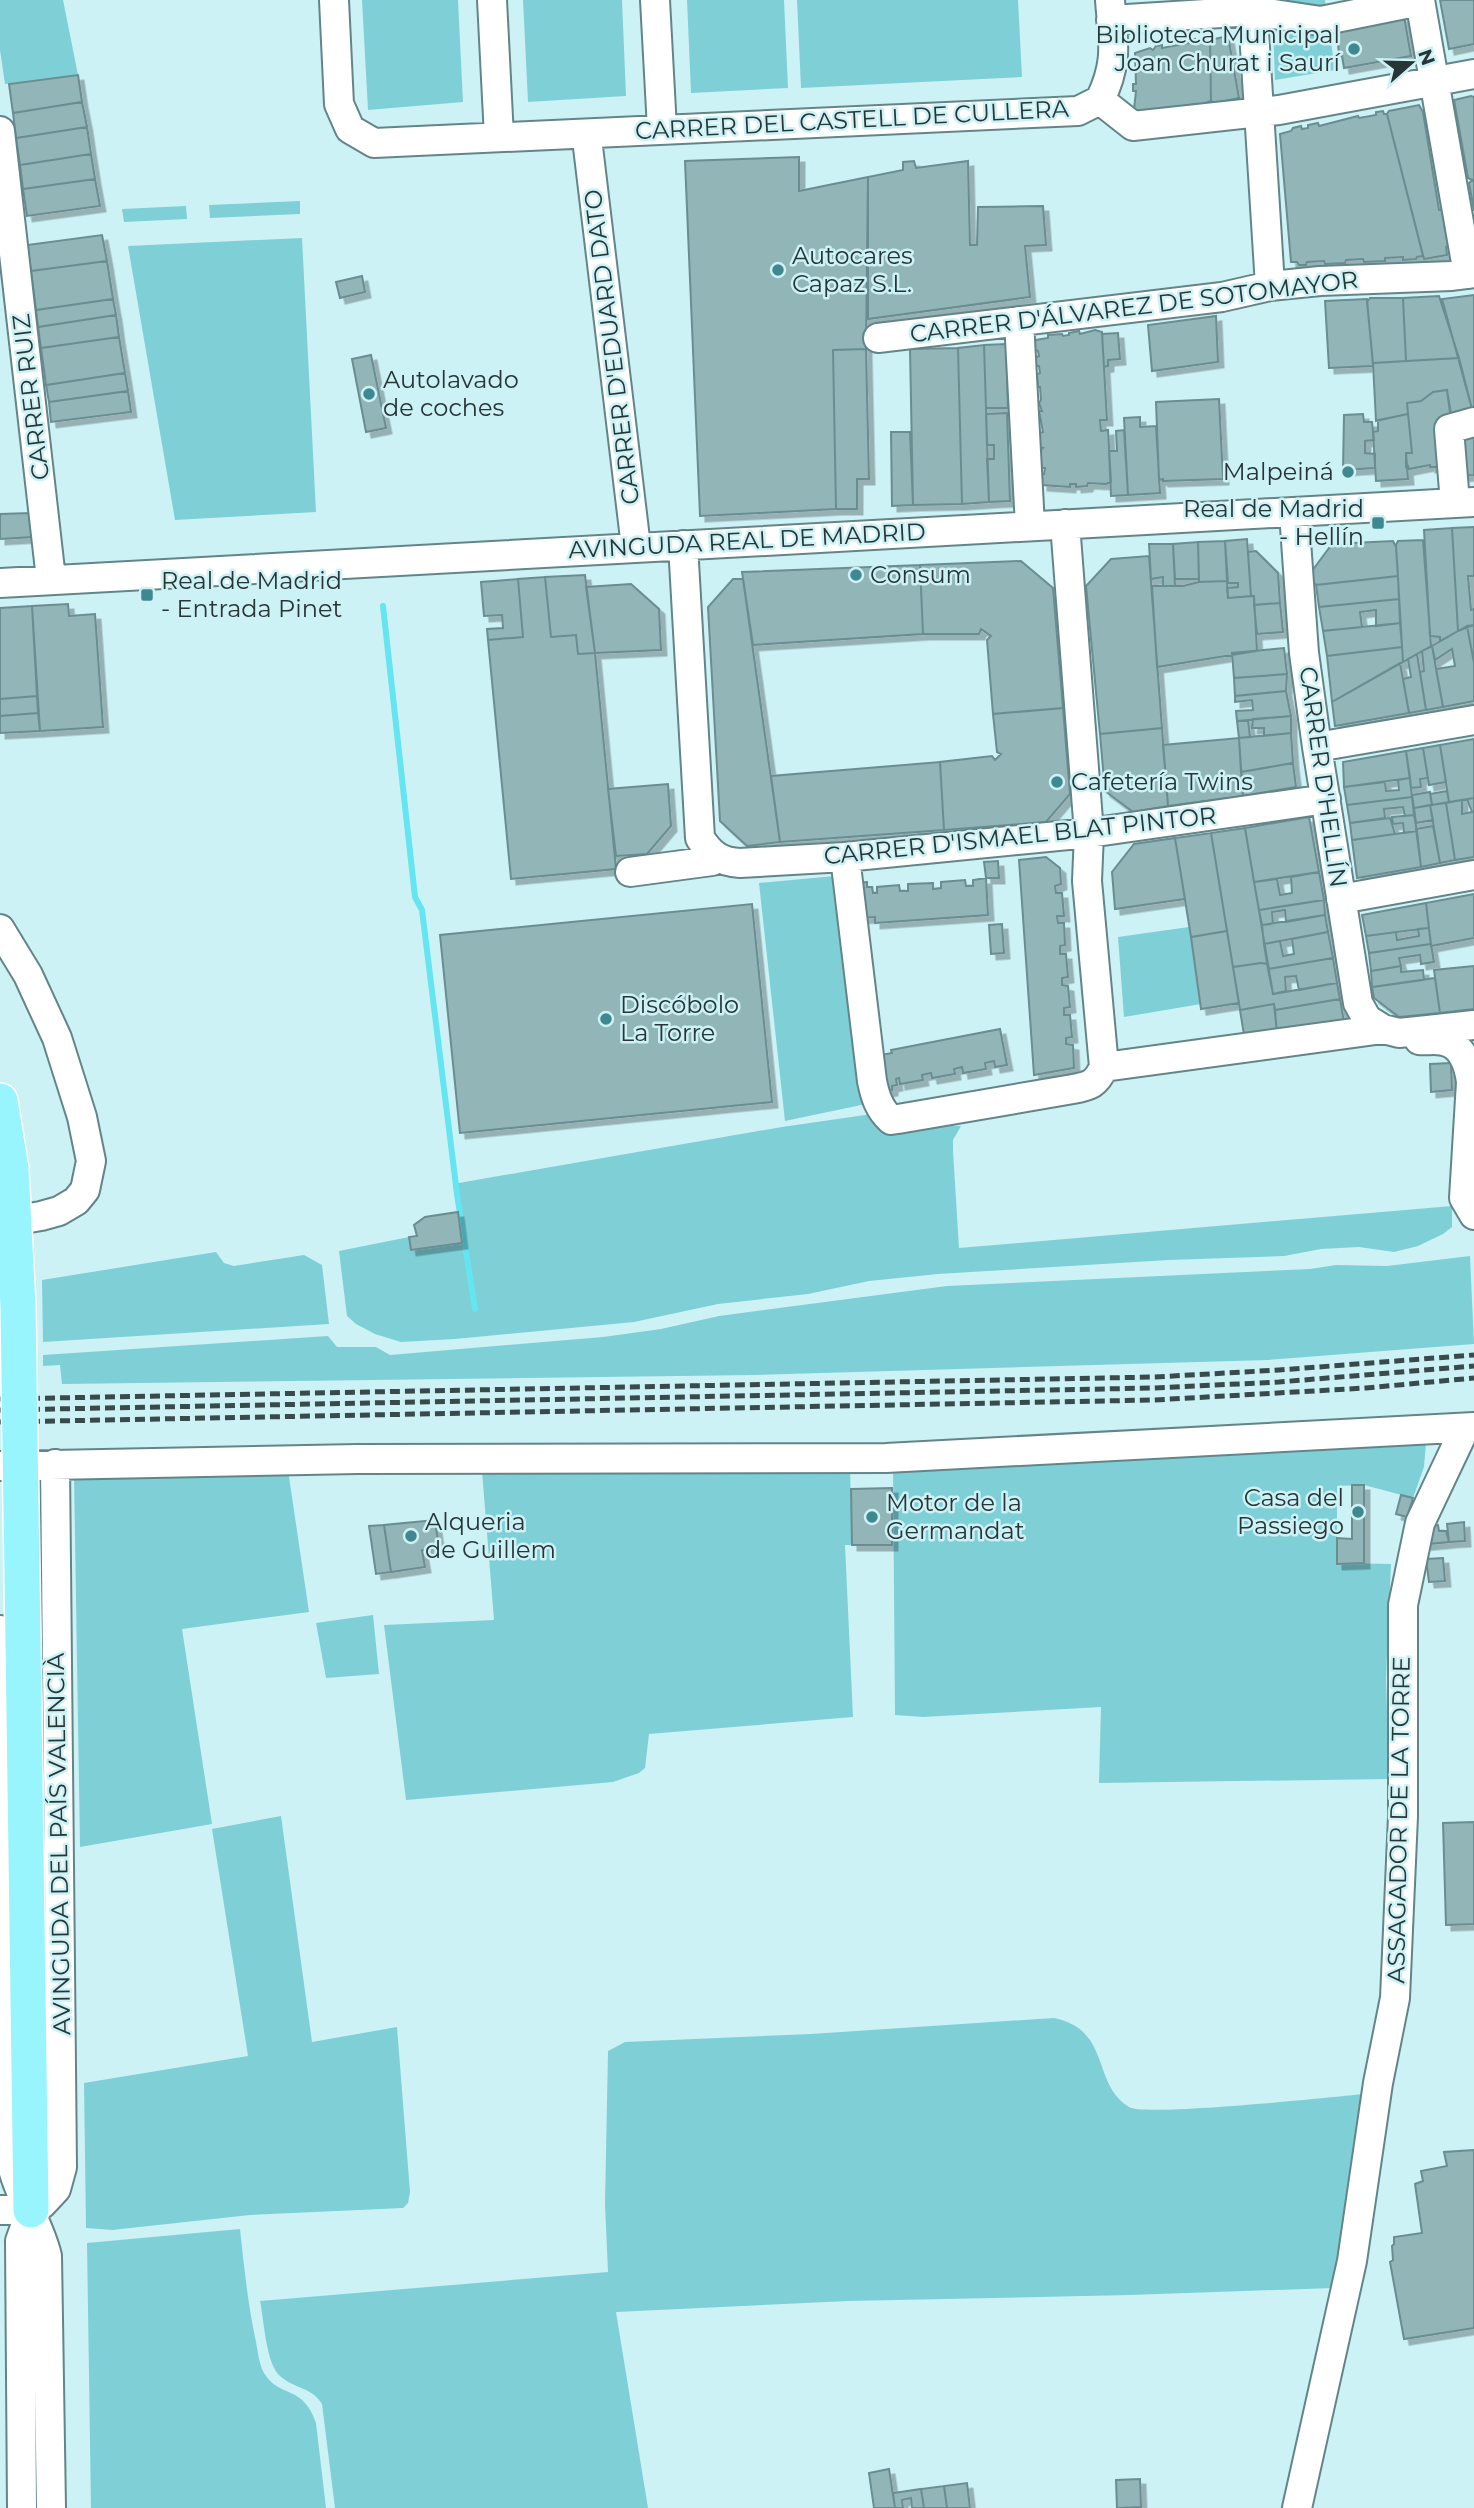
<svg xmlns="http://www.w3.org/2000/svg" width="1474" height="2508" font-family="Montserrat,sans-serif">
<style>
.green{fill:#7fcfd7}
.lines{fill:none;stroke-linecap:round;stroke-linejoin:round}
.stream{stroke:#65e4f1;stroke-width:6}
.building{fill:#92b5b8;stroke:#6b8d91;stroke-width:2;filter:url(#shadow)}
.minor-casing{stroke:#638588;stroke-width:32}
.major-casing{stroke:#fff;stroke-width:38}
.minor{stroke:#fff;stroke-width:28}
.major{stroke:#98f5fe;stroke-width:35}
.rail{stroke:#394a4c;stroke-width:5;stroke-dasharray:10 5;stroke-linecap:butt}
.major-bridge-casing{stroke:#fff;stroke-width:38;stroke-linecap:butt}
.major-bridge{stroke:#98f5fe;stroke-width:35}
.poi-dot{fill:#40888f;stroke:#cdf2f6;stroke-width:2.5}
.labels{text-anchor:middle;stroke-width:5;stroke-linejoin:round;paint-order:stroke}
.poi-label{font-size:24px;fill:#273537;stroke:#cdf2f6;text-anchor:start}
.street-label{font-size:24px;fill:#273537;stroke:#cdf2f6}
</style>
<defs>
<filter id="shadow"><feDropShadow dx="5.5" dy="5.5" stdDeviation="0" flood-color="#0004"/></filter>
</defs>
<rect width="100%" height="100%" fill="#cdf2f6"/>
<path class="green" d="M0,0h63l15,75 -73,9 -5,-34z
M362,0h96l5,102 -95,8z
M523,0h99l4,96 -98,6z
M687,0h97l4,88 -97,5z
M797,0h221l4,77 -221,11z
M1272,0h53l10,70 -60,10z
M300,201v13l-90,4 -1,-13z
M186,206l1,13 -63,3 -2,-13z
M302,238l14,274 -141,8 -47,-274z
M835,876l31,228 -81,17 -26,-238z
M1189,927l12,77 -77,13 -6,-80z
M879,1113l14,12 68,1 -8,14v11l6,97 493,-42v21l-9,7 -25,12 -24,6 -35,-5 -38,2 -37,7 -115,4 -231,14 -69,7 -61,13 -90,10 -84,18 -179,17 -54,3 -26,-8 -19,-10 -9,-8 -8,-65 70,-14 2,13 51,-7 -9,-59 329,-57z
M216,1252l8,11 10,3 70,-11 18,10 7,59 -286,18 -1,-62z
M1470,1256l4,88 -206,16 -515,15 -691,9 -2,-19 -17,1v-11l285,-19 9,11h39l14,8 213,-18 58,-8 58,-13 228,-30 363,-17 26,-4 51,1z
M1426,1443l-2,24 -11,31 -49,-13 -27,1v77l54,1 -5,114 3,101 -290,4 2,-76 -178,10 -28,-2 -2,-250z
M850,1468l2,77h-7l8,172 -204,17 -4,34 -6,5 -26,9 -207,18 -22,-175 110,-5 -12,-149z
M288,1470l21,142 -127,17 30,195 -132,23 -6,-373z
M373,1615l6,59 -53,4 -10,-55z
M281,1816l31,226 85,-15 13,165 -2,11 -5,5 -153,7 -138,15 -26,-2 -2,-145 164,-27 -36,-227z
M1054,2018c58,12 37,66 75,89 15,10 203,-10 235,-13l-13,103 -18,91 -203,7 -282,6 -232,11 32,196h-313l-13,-104c-9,-16 -29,-16 -42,-28 -14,-12 -16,-56 -20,-75l348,-29 -3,-68 3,-153 17,-9 186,-8z
M240,2229c4,38 8,76 16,113 2,10 3,22 8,31 16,26 39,11 52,50l10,85h-235l-4,-265z"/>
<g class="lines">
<path class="stream" d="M383,606l32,291 7,13 35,284 18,115"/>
</g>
<path class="building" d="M1440,0h34v44l-25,5z
M1404,16l7,40 -67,12 -2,-12 -3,-1 -2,-23z
M1228,36l11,62 -24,5 -4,-2 -1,-61z
M1195,39l1,3 14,-2 1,61 -15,5 -1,-2 -58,11 -3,-6 2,-18h-3v-7h3l-1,-31 15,-5 3,2 3,-4 6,-1v3l27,-5v-3z
M78,75l4,27 -69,11 -4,-29z
M1471,96l3,1v82l-2,1 -4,-2 -14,-78z
M82,102l5,25 -71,11 -3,-25z
M1419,105l4,7 16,98h3l6,36 -2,1 1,8 -23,4 -37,-145 2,-3z
M1383,111l1,3h3l36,142 -6,1 -1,2 -13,1v-3l-18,1v3l-21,1 -1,-3 -17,1 -1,3 -20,1 -1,-3 -17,1 -1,3h-7l-2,-3h-6l-11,-128 11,-3 2,-3 8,-2 1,3 6,-1v-3l10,-2 1,3 39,-10 1,2 17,-3v-3z
M87,127l4,27 -71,11 -4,-27z
M91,154l4,25 -72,10 -3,-24z
M799,157v34l69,-14 -2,172 -33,1 3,159 -136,7 -15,-355z
M914,161l2,7 52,-7 2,84h7l1,-38 65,-1 3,39 -21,1 5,51 -162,22v-142l35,-7v-8z
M95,179l5,27 -73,10 -4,-27z
M1474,179v32l-5,-28z
M102,235l5,26 -76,10 -4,-26z
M107,261l6,38 -77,11 -5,-39z
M362,276l3,16 -25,6 -4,-16z
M1474,295v114h-2l-30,-110z
M1439,296l20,62 -53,3 -3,-63z
M1370,298h33l3,63 -33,2 -6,-61z
M113,299l3,16 -78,12 -2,-17z
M1367,299l6,67 -44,2 -4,-67z
M116,315l3,22 -78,11 -3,-21z
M1216,316l2,46 -66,9 -4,-46z
M1095,330l7,2 5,88h-7l1,11 7,-1 3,52 -5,2 -18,-1 -1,3 -11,1v-3h-6v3l-28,-2v-11h2l1,-6h-3l-2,-17 3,-3 -3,-1v-14l3,-1 -4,-21h3l-3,-8 2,-3 -1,-13h-2l-1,-13 3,-1 -1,-7h-3v-9l3,-1 -1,-5 -3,-1v-10l13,-2v-3l14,-1 1,2 6,-1v-2l10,-2 1,3z
M1118,333l2,26 -12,1v6l-4,1 -2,-33z
M119,337l6,36 -79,12 -5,-37z
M1006,344l2,64h-22l-2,-63z
M984,345l5,157 -27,2 -4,-156z
M958,348l4,156 -49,1 -3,-156z
M866,349l3,130h-12v30h-21l-3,-159z
M371,355l15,73 -20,4 -14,-73z
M1459,358l13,51 -21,5 -4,-24 -14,2 -12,9 -14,2 1,11 -32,7 -3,-58z
M125,373l3,18 -79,11 -3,-17z
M1447,390l4,30 -8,47h-13v-2l-21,4 -1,-3 -2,1v-14h6l-5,-50 14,-2 12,-9z
M128,391l3,21 -80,10 -2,-20z
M1219,399l4,80 -60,2v-2l-4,1 -3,-78z
M1007,413l3,88 -21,1 -2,-43h7v-14h-7l-1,-31z
M1363,414l1,8h8l2,18 -9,1v12l10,1v14l-32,2 1,-55z
M1408,414l4,39h-6l2,26 -32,2 -3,-49 5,-1v-11z
M1140,417v10l16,-1 4,67 -32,2 -4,-77z
M1474,428v47l-16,1 -5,-40z
M1124,430l4,65 -17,1 -2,-45h8l-1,-20z
M891,432h19l3,73 -21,1z
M31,513l2,24 -33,2v-25z
M1474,527v49h-6l3,34 3,-1v16l-16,6 -6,-103z
M1452,528l6,103 -18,10v-4l-10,-1 -6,-106z
M1247,539l4,57 -23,2 -1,-10 11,-1v-4h-10l-3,-42z
M1423,540l8,106 -28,16 -7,-117 2,-4z
M1225,541l2,40 -28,1 -1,-40z
M1393,541l3,6 2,29 -82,9 -3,-3 -1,-11 20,-27z
M1198,542l1,37h-24l-2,-35z
M1149,544h24l2,42h-12v-9l-12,2z
M1256,551l22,22 2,30 -26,2v-9h-3l-3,-44z
M1149,556l13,172 -62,6 -14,-148 25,-27z
M1021,561l32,27 10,120 -70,6 -6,-74 4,-4 -10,-7 -2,5h-56l-3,-69z
M920,565l3,69 -170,11 -11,-73z
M585,575l10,78 -17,1 -2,-19 -25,2 -6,-60z
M1398,576l1,23 -80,8 -3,-22z
M545,577l6,60 25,-2 2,19 17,-1 21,216 -105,10 -23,-239 35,-3 -5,-58z
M518,579l5,58 -35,3 -1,-11 16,-1 -1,-13 -18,1 -3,-34z
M733,579h10l37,263 -33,4 -27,-25 -12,-214z
M1227,581l1,17 26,-2 3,55 -100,16 -5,-81h31l16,-4z
M631,584l28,25 2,41 -66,3 -9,-66z
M1399,599l1,24 -24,3v-16l-16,2 2,15 -39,4 -4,-24z
M1280,603l3,29 -26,2 -3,-29z
M68,604l1,12 26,-2 8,113 -63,4 -8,-125z
M32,606l5,90 -37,3v-91z
M1400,623l2,24 -75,9 -4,-25z
M1474,625v38l-7,-37z
M1467,626l7,37v38l-31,6 -7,-38 19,-3 -3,-17 -17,11 -3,-14z
M1432,646l11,61 -17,3 -6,-38 4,-1 -2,-20z
M1402,647l1,15 -71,40 -5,-46z
M1284,648l3,26 -53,4 -2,-25z
M1417,654l9,56 -17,3 -6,-34 8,-2 -3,-18z
M1400,663l9,50 -74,13 -3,-24z
M1287,674l-1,17 -51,5 -1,-18z
M1286,691l5,25 -54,5 -1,-10 17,-1 -1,-10 -17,2v-6z
M37,696l1,17 -38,3v-17z
M1063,708l7,86 -24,28 -102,8 -4,-68 52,-6 3,4 6,-6 -4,-2 -4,-38z
M38,713l2,18 -40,2v-17z
M1291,716v17l-27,3v-8h-12l1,-9z
M1248,720l2,17 -11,1 -2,-17z
M1162,728l6,78 -35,6 -28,-21 -5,-57z
M1291,733l2,30 -52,9 -2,-34z
M1239,738l4,58 -75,10 -5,-61z
M1474,739v59l-25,4 -9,-57z
M1440,745l6,37 -17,3 -6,-37z
M1423,748l5,30 -8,1 1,8 -10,1 -5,-37z
M1406,751l4,27 -66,9 -1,-25z
M940,762l4,68 -164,12 -9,-66z
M1293,763l3,24 -53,9 -2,-24z
M1410,778l2,19 -65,8 -3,-18 41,-5 1,9 13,-1 -1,-10z
M668,784l3,42 -24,28 -31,2 -8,-67z
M1447,791l2,11 -17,3 -2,-11z
M1430,792l2,13 -18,3 -2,-13z
M1412,797l2,18 -9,1 -2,-9 -19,2 1,9 -35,5 -3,-18z
M1474,798v59l-19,3 -9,-57 16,-3v14l10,-2 -5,-13z
M1446,803l9,57 -15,3 -10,-58z
M1430,805l3,15 -17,3 -2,-15z
M1414,815l3,16 -13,2 -1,-10 -10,1 -1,-7z
M1309,817l10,55 -65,10 -9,-54z
M1390,818l5,16 -43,6 -2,-17z
M1433,826l7,37 -19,4 -5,-38z
M1245,828l23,136 -7,-1 -28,4 -22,-134z
M1417,831l4,36 -64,11 -5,-38z
M1211,833l16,98 -36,6 -16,-99z
M1175,838l10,61 -70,10 -3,-37 22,-28z
M1046,857l14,11 1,16 -6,2 1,7h6l2,23h-7l1,7h6l1,22 -5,1v8h6l2,23 -6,1v7l6,1 2,21 -6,1v7h6l2,22 -6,1v6l7,1 1,23 -40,7 -15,-215z
M998,861l1,17h-13l-2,-16z
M1319,872l5,28 -65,10 -5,-28 23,-3 3,16 12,-2 -1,-16z
M986,878l2,37 -113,8v-6l-18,1 -3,-35 13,-1v5h5l1,6h4v-6l22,-2 1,6h8v-7l25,-1v6l8,-1v-6l24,-2 1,6h7v-6z
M1474,894v44l-43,8 -5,-43z
M1324,900l1,15 -39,7 -1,-12 -13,2 1,12 -11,1 -3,-15z
M1426,903l3,25 -63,8 -4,-21z
M752,904l20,198 -312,31 -20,-198z
M1325,915l3,17 -64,12 -2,-19z
M1002,924l2,29 -13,1 -2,-29z
M1429,928l2,16 -62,9 -3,-17 30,-4 1,8 22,-4 -1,-7z
M1227,931l12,72 -38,6 -10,-72z
M1328,932l5,26 -65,11 -4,-25 16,-3 3,15 11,-2 -2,-15z
M1431,944l3,18 -13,2 -1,-9 -21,3 2,8 -30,5 -2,-18z
M1333,958l4,25 -38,7 -3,-14 -11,1 1,14 -13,3 -5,-25z
M1261,963l7,1 5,30 64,-11 3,16 -65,11 -1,-6 -34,6 -7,-43z
M1401,966v6l22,-2 1,10 -52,7 -1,-16z
M1474,966v43l-34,4 -6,-43z
M1435,978l5,35 -41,4 -25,-19 -2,-11z
M1340,999l5,29 -38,5 -1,-8 -29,8 -2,-23z
M1274,1004l3,29 -32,8 -5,-31z
M1000,1029l7,36 -12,2 -1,-6 -9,2 1,6 -23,4 -1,-6 -8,2 1,5 -23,4 -1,-5 -9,2 1,5 -23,4 -1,-6 -3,1 1,6 -5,1v4l-10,2 -7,-36 17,-3 -1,-3z
M1451,1063l1,27 -21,2 -1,-28z
M458,1212l4,31 -51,7 -2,-13 8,-1 -3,-11 11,-8z
M1352,1485h12v78l-27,1v-26l15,1z
M892,1488v57h-40l-1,-56z
M1401,1495l12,3 -6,19 -11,-3z
M435,1520l4,28 -17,2 3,17 -34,5 -7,-47z
M1464,1522l1,19 -16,1 -2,-18z
M384,1525l7,47 -15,2 -7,-48z
M1438,1525l1,6h7l3,11 -31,3 4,-18z
M1443,1558l2,23 -16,1 -3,-23z
M1474,1822v102l-28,1 -3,-102z
M1474,2150v178l-70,11 -14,-77 3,-2 -1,-14 2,-2v-7l28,-4 -7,-49 8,-3 -2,-10 26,-5 -3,-14z
M889,2469l6,39h-21l-5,-35z
M1140,2479l1,28 -24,1 -1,-28z
M967,2483l3,25h-23l-3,-22z
M944,2486l3,22h-23l-3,-19z
M921,2489l3,19h-12l-1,-10 -9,2 1,8h-8l-2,-15z"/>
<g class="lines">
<defs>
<path id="minor" d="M334,0l5,104 11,25 24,14 704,-32 22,-11
M492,0l7,137
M655,0l7,129
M1252,0l18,286
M1420,0l48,274
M1111,20l142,-9 68,10 99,-20
M1100,100l33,26 146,-16 195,-36
M1100,100c19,-39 13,-59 10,-100
M0,131l51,448
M588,147l48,400
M1019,321l11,205
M878,338l344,-41 48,-11 50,-5 132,-5 22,-3
M1455,503l-6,-74 25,-7
M1294,513l10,140 13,94 41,256 9,16 16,10
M683,545l17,293c10,16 20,24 40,25l105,-6 244,-24 237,-34
M0,583l1474,-81
M1317,747l157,-27
M845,857l27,224c3,15 7,28 19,39l7,-1 175,-30c17,-3 23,-5 31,-22l-17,-186 2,-48 -24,-309
M630,872l82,-11 2,-5
M1341,899l133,-24
M0,929l28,46 29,63 25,79 9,44 -6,29 -9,11 -17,10 -18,5 -41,7
M1419,1040c8,1 16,-1 24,1 19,3 26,24 28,41l-7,116 10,17
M1104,1067l279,-38 16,4 75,-8
M0,1466l358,-7 528,-1 588,-31
M0,1630l11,531c7,34 28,61 36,95l4,252
M0,2210h31
M22,2508l-2,-267 11,-31 11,-6 14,-15 6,-22 -7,-703
M1297,2508l55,-247 26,-178 17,-85 8,-182v-211l17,-82 45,-95"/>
<path id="major" d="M0,1101l11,68
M23,1642l8,568"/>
</defs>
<use href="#minor" class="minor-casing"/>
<use href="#major" class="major-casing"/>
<use href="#minor" class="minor"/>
<use href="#major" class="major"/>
<path class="rail" d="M0,1399l1155,-22 124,-7 195,-15
M0,1410l1154,-22 125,-6 195,-16
M0,1422l1154,-22 212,-12 108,-10"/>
<defs>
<path id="major-bridge" d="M11,1169l7,137 5,336"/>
</defs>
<use href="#major-bridge" class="major-bridge-casing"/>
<use href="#major-bridge" class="major-bridge"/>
</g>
<g class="poi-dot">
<circle cx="1354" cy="49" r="7"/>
<circle cx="778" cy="270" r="7"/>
<circle cx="369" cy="394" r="7"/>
<circle cx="1348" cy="472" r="7"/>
<rect x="1371" y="516" width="14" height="14" rx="3.5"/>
<circle cx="856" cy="575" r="7"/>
<rect x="140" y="588" width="14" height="14" rx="3.5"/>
<circle cx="1057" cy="782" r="7"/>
<circle cx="606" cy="1019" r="7"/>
<circle cx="1358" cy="1512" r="7"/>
<circle cx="872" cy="1517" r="7"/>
<circle cx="411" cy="1536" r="7"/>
</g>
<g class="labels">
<g class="poi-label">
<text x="1340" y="43" text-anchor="end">Biblioteca Municipal<tspan x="1340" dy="28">Joan Churat i Saurí</tspan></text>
<text x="792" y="264">Autocares<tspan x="792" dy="28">Capaz S.L.</tspan></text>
<text x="383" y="388">Autolavado<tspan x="383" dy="28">de coches</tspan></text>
<text x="1334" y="480" text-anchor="end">Malpeiná</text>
<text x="1364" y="517" text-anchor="end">Real de Madrid<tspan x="1364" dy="28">- Hellín</tspan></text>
<text x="870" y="583">Consum</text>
<text x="161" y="589">Real de Madrid<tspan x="161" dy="28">- Entrada Pinet</tspan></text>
<text x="1071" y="790">Cafetería Twins</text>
<text x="620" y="1013">Discóbolo<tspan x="620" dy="28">La Torre</tspan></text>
<text x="1344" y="1506" text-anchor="end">Casa del<tspan x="1344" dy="28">Passiego</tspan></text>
<text x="886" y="1511">Motor de la<tspan x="886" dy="28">Germandat</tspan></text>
<text x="425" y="1530">Alqueria<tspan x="425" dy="28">de Guillem</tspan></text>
</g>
<g class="street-label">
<text transform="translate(852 120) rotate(-3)" y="8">CARRER DEL CASTELL DE CULLERA</text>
<text transform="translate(1134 307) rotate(-7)" y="8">CARRER D'ÁLVAREZ DE SOTOMAYOR</text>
<text transform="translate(612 347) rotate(-97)" y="8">CARRER D'EDUARD DATO</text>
<text transform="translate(31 397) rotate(-97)" y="8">CARRER RUIZ</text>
<text transform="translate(747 541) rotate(-3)" y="8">AVINGUDA REAL DE MADRID</text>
<text transform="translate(1323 777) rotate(82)" y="8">CARRER D'HELLÍN</text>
<text transform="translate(1020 836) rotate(-6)" y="8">CARRER D'ISMAEL BLAT PINTOR</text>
<text transform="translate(1399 1820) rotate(-89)" y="8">ASSAGADOR DE LA TORRE</text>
<text transform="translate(59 1844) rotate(-91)" y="8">AVINGUDA DEL PAÍS VALENCIÀ</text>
</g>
</g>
<g transform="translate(1411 63) rotate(70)" stroke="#cdf2f6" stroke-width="5" paint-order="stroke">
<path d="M0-5L12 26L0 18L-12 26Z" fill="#273537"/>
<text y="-10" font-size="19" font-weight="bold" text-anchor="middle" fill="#273537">N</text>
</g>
</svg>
